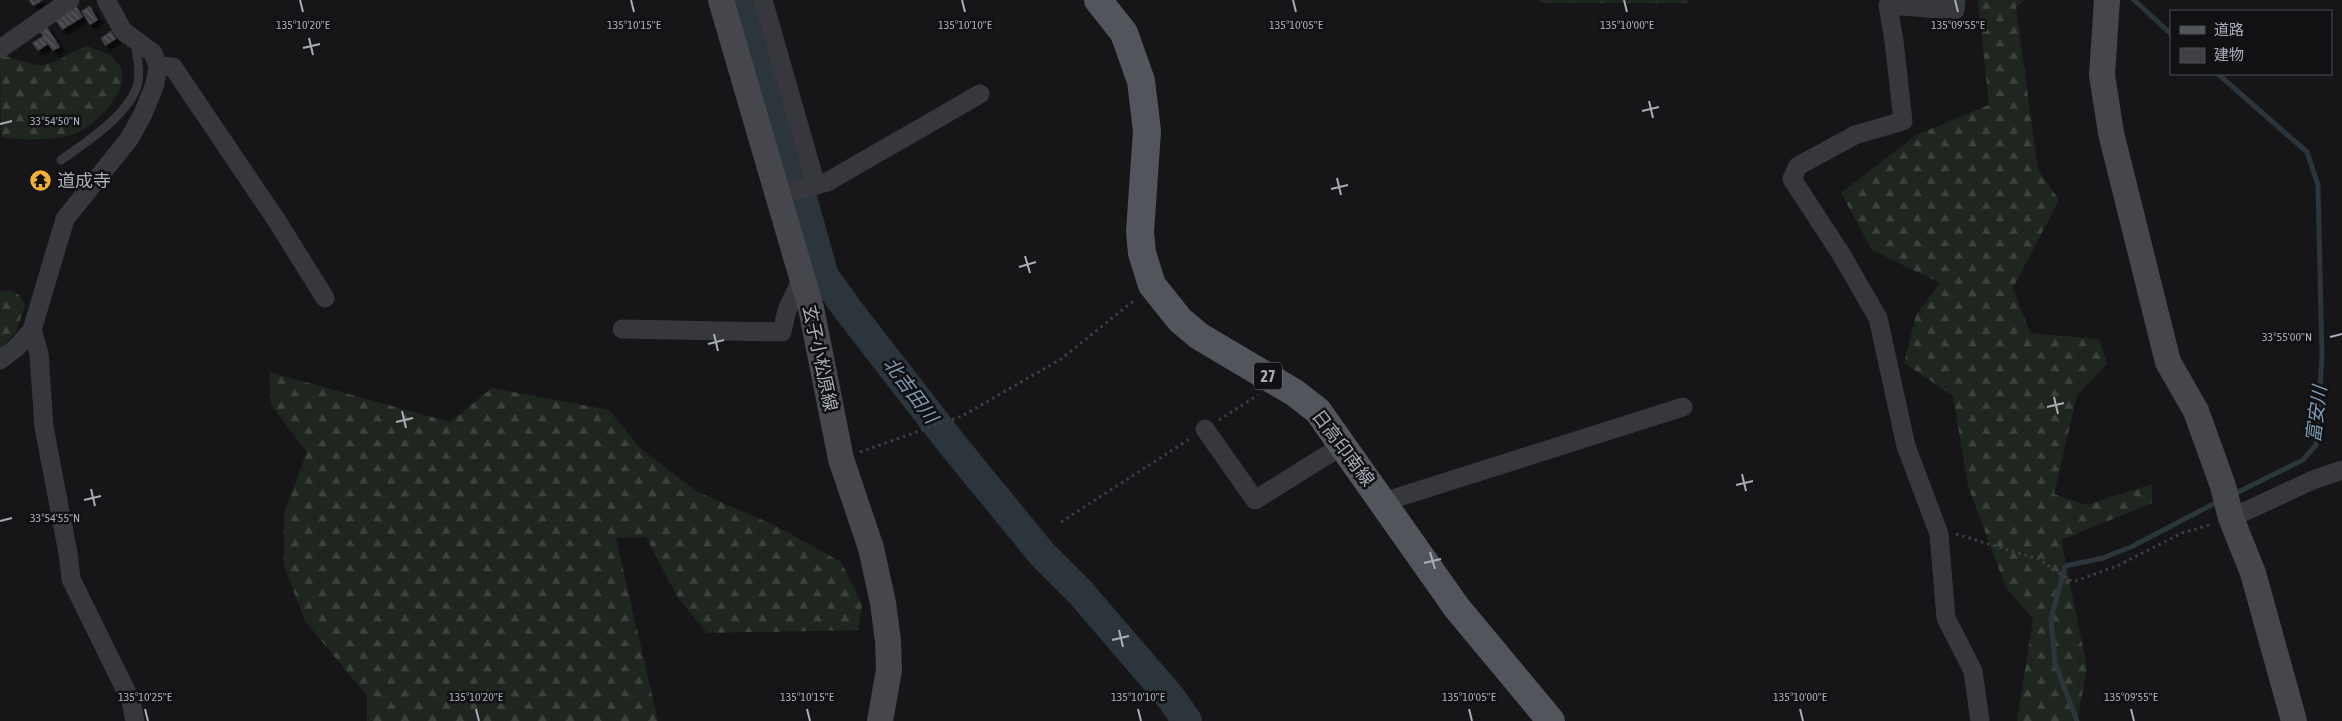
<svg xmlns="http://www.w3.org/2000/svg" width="2342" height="721" font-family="'Asap Condensed','Noto Sans JP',sans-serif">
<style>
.forest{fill:url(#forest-firs)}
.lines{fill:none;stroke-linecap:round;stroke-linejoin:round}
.stream{stroke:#2c353c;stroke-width:5}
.river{stroke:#2c353c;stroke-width:30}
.building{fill:url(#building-back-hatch);stroke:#303034;filter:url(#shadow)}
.path{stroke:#3d3f44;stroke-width:3;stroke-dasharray:2.5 4;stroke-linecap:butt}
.lane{stroke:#37383d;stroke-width:9}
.street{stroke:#37383d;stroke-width:19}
.secondary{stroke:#45474d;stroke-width:26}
.primary{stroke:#53555c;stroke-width:28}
.ticks{fill:none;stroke:#a8adb8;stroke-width:2}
.labels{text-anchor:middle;stroke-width:5;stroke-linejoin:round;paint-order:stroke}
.shield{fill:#111113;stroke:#7b7e86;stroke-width:1}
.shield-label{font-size:16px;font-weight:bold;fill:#a8adb8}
.poi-label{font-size:18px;fill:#a8adb8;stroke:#111113;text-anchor:start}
.street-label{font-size:18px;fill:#a8adb8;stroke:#111113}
.water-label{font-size:19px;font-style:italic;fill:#7f9bb3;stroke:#111113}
.ticks-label{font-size:12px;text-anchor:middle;fill:#a8adb8;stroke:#111113;stroke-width:5;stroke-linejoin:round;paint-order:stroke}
</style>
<defs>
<pattern id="forest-firs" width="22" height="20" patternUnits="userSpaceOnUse" patternTransform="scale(1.25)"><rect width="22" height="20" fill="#1e261f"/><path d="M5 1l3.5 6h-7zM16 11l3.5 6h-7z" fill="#3c433d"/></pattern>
<pattern id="building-back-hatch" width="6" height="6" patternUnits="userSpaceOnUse" patternTransform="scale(1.25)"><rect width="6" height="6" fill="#404145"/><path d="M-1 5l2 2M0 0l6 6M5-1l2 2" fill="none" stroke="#595a5e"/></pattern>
<filter id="shadow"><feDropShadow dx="4.5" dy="4.5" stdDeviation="1" flood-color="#0009"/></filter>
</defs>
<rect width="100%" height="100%" fill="#161618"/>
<path class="forest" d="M1540,0h148l-1,3h-147z
M1978,0h47l-9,7 22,163 21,30 -46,88 17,45 69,6 8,25 -30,31 -23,99 32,11 66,-21v19l-91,37 26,128 -10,53h-60l16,-102 -27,-31 -38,-102 -15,-90 -49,-33 12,-48 24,-32 -68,-33 -31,-57 75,-58 73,-30z
M87,46l23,9 11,12c1,6 2,13 0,19 -6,18 -29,42 -47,48 -17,6 -56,7 -73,3l-1,-79 4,-2c11,2 24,8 35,9 18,1 32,-15 48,-19z
M10,290l9,5 6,10 -9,27 -16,18v-58z
M269,372l181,50 42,-34 117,22 31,38 58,44 78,34 65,36 21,42 -4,26 -151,3 -29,-35 -32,-61 -30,1 42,183h-291v-25l-62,-75 -21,-55v-53l23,-61 -36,-47z"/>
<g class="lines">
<path class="stream" d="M2134,0l37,34
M2218,74l89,78 11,33 4,173 -6,87 -13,15 -69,34
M2077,721l-22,-58 -4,-44 14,-53 38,-8 28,-11 88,-46"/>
<path class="river" d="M746,0l78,276 25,35 103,133 90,110 38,38 91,106 16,23"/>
</g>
<path class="building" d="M29,0h14l-10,6z
M76,6l7,11 -21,13 -7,-11z
M90,6l8,14 -8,5 -9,-14z
M47,27l13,20 -7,4 -5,-7 -10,7 -6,-8 11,-7 -3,-4z
M111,31l5,8 -11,7 -4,-8z"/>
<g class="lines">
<path class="path" d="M1219,420l39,-25
M860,452l102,-36 99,-57 75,-60
M1061,522l130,-84
M1956,534l82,25 35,23 46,-17 63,-32 30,-9"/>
<path class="lane" d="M61,160c24,-17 71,-47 77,-78 3,-12 -2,-29 -3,-42"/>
<path class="street" d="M106,0l17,31 30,22 5,13 -3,18 -12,30 -14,25 -64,80 -33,111 7,24 5,73 24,126 3,26 60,122 4,20
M763,0l53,185
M1956,0l-1,10 -67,-5 6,36 9,80 -48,14 -57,31 -6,13 49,75 37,64 28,128 33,88 7,84 27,53 7,50
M0,49l70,-49
M158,66l15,1 104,154 48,77
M779,195l48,-13 153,-88
M622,329l160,3 5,-22 15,-32
M0,360l16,-12 16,-18
M1205,429l50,71 88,-55
M1383,502l300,-95
M2231,518l82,-38 29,-10"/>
<path class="secondary" d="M721,0l90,308 30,151 30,89 12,55 5,38 1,29 -9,51
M2107,0l-5,75 9,58 57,229 28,49 27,75 8,32 22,55 41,148"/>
<path class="primary" d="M1098,0l26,33 17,48 6,50 -7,101 2,21 10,32 28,35 19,16 96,57 23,18 139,197 94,113"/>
</g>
<path class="ticks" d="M300,0l3,12M631,0l3,12M962,0l3,12M1293,0l3,12M1624,0l3,12M1955,0l3,12M309,38l4,17M303,48l17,-4M1649,101l4,17M1642,111l17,-4M0,124l12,-3M1337,178l4,17M1331,189l17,-4M1025,256l5,17M1019,267l17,-5M714,334l4,17M2330,337l12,-3M708,344l16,-4M2054,397l4,17M2047,407l17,-4M402,411l4,17M396,422l17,-4M1742,474l4,17M1736,485l17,-4M91,489l4,17M84,500l17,-4M0,521l12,-3M1430,552l5,17M1424,563l17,-4M1119,630l4,17M1112,640l17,-4M145,709l3,12M476,709l3,12M807,709l3,12M1138,709l3,12M1469,709l3,12M1800,709l3,12M2131,709l3,12"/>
<defs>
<symbol id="temple-disc" viewBox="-11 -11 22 22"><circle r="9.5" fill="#f2b134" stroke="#111113"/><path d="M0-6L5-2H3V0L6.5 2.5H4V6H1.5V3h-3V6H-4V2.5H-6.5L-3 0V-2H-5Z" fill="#111"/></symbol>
</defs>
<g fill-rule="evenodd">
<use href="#temple-disc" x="28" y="168" width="25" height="25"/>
</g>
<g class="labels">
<rect class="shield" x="1254" y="362.5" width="28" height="27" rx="4"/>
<g class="shield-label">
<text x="1268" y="382">27</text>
</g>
<g class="poi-label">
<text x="57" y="187">道成寺</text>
</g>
<g class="street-label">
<text transform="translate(820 358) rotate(78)" y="6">玄子小松原線</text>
<text transform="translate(1343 448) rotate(53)" y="6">日高印南線</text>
</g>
<g class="water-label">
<text transform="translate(911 390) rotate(53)" y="7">北吉田川</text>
<text transform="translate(2316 414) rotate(-83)" y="7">富安川</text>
</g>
</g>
<g class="ticks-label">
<text x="303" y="29">135°10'20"E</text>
<text x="634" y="29">135°10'15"E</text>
<text x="965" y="29">135°10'10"E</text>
<text x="1296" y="29">135°10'05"E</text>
<text x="1627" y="29">135°10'00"E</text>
<text x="1958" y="29">135°09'55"E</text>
<text x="55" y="125">33°54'50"N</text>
<text x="2287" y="341">33°55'00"N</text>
<text x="55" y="522">33°54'55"N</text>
<text x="145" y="701">135°10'25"E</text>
<text x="476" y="701">135°10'20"E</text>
<text x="807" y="701">135°10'15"E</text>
<text x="1138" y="701">135°10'10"E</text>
<text x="1469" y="701">135°10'05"E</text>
<text x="1800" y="701">135°10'00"E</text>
<text x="2131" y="701">135°09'55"E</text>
</g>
<rect x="2170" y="10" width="162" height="65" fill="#111113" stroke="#4d4f55"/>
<rect x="2180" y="26" width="25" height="8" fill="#53555c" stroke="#4d4f55"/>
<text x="2214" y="35" font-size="15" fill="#a8adb8">道路</text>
<rect x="2180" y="48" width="25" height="15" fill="#404145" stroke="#4d4f55"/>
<text x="2214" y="60" font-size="15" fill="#a8adb8">建物</text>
</svg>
